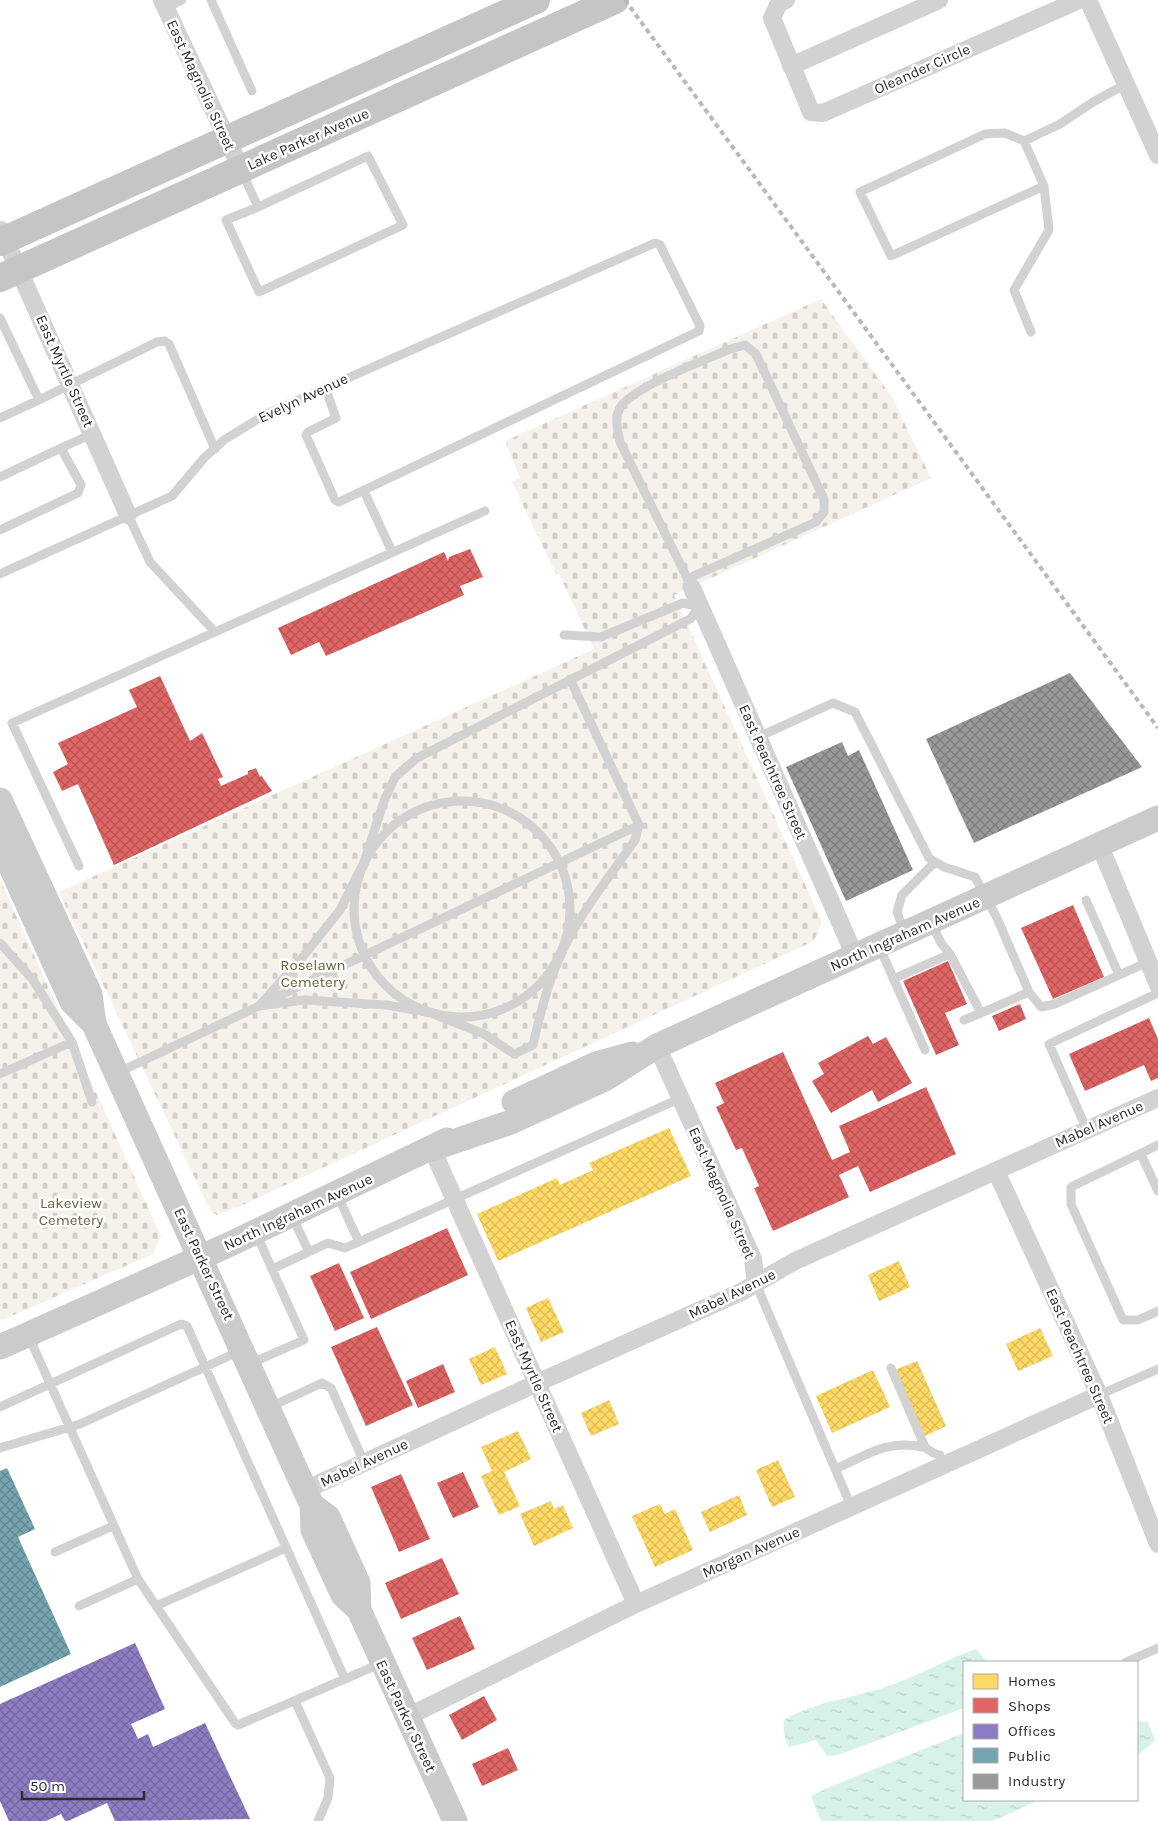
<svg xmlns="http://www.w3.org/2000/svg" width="1158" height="1821" font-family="Karla,sans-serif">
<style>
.cemetery{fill:url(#cemetery-stones)}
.water{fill:url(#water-ripples)}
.homes{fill:url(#homes-cross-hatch)}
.shops{fill:url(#shops-cross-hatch)}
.offices{fill:url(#offices-cross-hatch)}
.public{fill:url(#public-cross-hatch)}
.industry{fill:url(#industry-cross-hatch)}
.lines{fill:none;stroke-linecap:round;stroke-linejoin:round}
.lane{stroke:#d2d2d2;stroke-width:9}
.street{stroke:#d2d2d2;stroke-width:18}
.secondary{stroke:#cbcbcb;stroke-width:25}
.primary{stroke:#c5c5c5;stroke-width:28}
.rail{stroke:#b9b9b9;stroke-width:4;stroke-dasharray:5 4;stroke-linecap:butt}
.labels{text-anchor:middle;stroke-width:5;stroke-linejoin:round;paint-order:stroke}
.street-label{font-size:15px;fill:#2d2d2d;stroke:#fff}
.park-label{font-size:15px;fill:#696239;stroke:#fff}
</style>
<defs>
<pattern id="cemetery-stones" width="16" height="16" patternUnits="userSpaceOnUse" patternTransform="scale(1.25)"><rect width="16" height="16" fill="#f4f2eb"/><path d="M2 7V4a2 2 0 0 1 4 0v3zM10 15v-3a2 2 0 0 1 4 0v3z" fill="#d2d0ca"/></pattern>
<pattern id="water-ripples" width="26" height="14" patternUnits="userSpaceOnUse" patternTransform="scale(1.25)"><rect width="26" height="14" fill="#d6f2e9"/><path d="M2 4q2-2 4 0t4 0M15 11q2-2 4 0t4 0" fill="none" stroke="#b8d0c8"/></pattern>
<pattern id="homes-cross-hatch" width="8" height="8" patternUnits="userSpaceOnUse" patternTransform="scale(1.25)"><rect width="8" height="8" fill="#ffd966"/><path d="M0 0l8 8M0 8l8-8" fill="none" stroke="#dbbb59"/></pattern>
<pattern id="shops-cross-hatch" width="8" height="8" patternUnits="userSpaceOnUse" patternTransform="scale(1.25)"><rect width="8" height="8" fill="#e06666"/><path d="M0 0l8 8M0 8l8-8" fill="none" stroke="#b65454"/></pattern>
<pattern id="offices-cross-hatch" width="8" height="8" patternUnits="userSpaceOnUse" patternTransform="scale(1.25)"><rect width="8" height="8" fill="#8e7cc3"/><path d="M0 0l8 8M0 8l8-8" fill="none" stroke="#74669f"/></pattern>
<pattern id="public-cross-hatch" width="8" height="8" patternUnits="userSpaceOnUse" patternTransform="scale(1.25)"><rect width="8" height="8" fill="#76a5af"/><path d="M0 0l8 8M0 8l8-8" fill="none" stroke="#61878f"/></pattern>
<pattern id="industry-cross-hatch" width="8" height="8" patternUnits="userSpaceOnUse" patternTransform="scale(1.25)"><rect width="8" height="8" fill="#999"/><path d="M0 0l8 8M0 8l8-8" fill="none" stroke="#7d7d7d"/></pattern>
</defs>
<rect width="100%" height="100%" fill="#fff"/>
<path class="cemetery" d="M821,299l71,98 39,81 -257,117 148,327 -8,19 -576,266 -21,8 -6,-3 -152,-320 535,-243 -35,-75h-3l-44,-92 8,-4 -15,-37z
M0,880l161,356 -8,18 -153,67z"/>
<path class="water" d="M976,1649l12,13h-24v46l-126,47 -11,1 -11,-16 -27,7c-5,-8 -6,-18 -5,-27 34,-20 74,-22 110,-36 28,-10 54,-26 82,-35z
M1137,1721l11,1 7,19 -18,14z
M964,1733v67h75l-46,21h-172l-10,-25 21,-10z"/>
<path class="homes" d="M669,1128l22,48 -193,85 -21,-47 80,-36 3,7 33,-15 -4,-7z
M899,1261l11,26 -31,14 -11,-26z
M548,1298l16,34 -23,10 -15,-34z
M1040,1328l13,28 -35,15 -12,-27z
M495,1347l12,27 -26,11 -12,-26z
M917,1361l29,65 -21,10 -30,-66z
M873,1370l17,37 -58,26 -16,-37z
M609,1400l10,24 -28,12 -10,-23z
M518,1431l13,28 -27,13 16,34 -21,9 -18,-39 11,-5 -11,-24z
M778,1460l17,37 -23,10 -16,-37z
M739,1495l8,20 -37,17 -9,-20z
M551,1501l3,8 9,-4 10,23 -39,18 -14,-32z
M660,1504l5,10 10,-5 18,41 -38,17 -23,-51z"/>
<path class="shops" d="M470,549l13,28 -23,9 4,9 -138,61 -7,-14 -28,13 -13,-27 166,-76 4,9 1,-4z
M160,676l30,65 12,-8 21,44 -5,2 3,7 27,-12v-3l8,-3 4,9 1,-2 11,16 -158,74 -36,-81 -16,7 -9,-19 15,-8 -10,-21 79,-36 -8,-17z
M1073,905l31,72 -51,22 -32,-71z
M948,961l19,43 -22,9 14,32 -23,10 -33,-74z
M1020,1004l6,15 -27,12 -7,-15z
M1149,1018l9,21v39l-7,3 -7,-16 -59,26 -16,-37z
M868,1036l5,8 13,-7 26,46 -34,19 -6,-12 -41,23 -19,-32 12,-7 -6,-11z
M783,1052l49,108 18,-8 -11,-26 87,-39 30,67 -86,38 -12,-26 -19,9 10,22 -76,34 -19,-43 5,-2 -17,-38 -6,2 -20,-43 8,-4 -9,-20z
M447,1228l21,47 -97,44 -21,-47z
M339,1263l25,55 -29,13 -25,-55z
M377,1327l36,78 -47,21 -35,-79z
M443,1364l12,28 -37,16 -12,-27z
M463,1472l16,35 -26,11 -16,-35z
M401,1474l29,65 -31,13 -28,-65z
M442,1558l17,36 -58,25 -16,-36z
M460,1616l15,33 -48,21 -15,-32z
M484,1696l13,24 -35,20 -13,-25z
M508,1748l10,22 -36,16 -10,-22z"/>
<path class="offices" d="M135,1643l30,66 -34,15 7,15 10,-5 5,13 52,-24 45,96 -135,2 -8,-18 -39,18h-3l-4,-7 -15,7h-37l-9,-20v-97z"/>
<path class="public" d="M7,1468l28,61 -17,8 53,117 -71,33v-216z"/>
<path class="industry" d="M1070,673l72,94 -168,76 -48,-104z
M842,742l6,14 11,-6 54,120 -67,31 -60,-134z"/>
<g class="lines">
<path class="lane" d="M211,0l41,91
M166,8l16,-8
M1024,141l20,45 -153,70 -31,-64 125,-58 20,-1 19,8 36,-17 33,-22 33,-18
M242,172l16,35 -32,13 33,72 144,-67 -35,-69 -110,51
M0,318l39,82 118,-58 8,-1 4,3 46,105
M1031,332l-17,-42 35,-60 -5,-44
M0,418l39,-18
M0,477l61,-29
M364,491l28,61
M128,515l22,47 65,70 270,-121
M0,530l78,-37 3,-8 -20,-37 31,-14
M0,574l172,-78 32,-38 20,-18 42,-26 389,-171 5,2 40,81 -1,5 -360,171 -4,-2 -29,-65 2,-3 28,-14 -11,-31
M687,579l129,-57 8,-10v-13l-68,-145 -11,-9 -15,4c-24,11 -98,38 -110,59 -6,10 -2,23 0,34l72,146
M758,737l75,-34 22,9 74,146 15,9 31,10 22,41 32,74 -48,21 -31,-59 -57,25
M354 909a108 108 0 1 1 216 0a108 108 0 1 1-216 0Z
M79,866l-67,-143 203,-91
M1086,900l33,75
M931,922l10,21 9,11
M904,931l-7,-19 5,-17 33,-33
M0,943l33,37 39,62 20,60
M879,946l46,104
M1029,992l12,15 14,-3 93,-42
M266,1002l373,-177
M259,1006l45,-6 83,5 44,8 53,21 30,20 19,-9c7,-30 14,-60 27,-88 18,-42 49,-79 75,-117l4,-15 -69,-146
M964,1020l17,-7
M119,1072l140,-66 43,-48 38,-48 24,-48 20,-61 11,-24 22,-19 273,-139 10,-12 -17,-4 -82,34 -37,-2
M0,1074l72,-32
M1087,1130l-38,-86 109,-51
M1158,1145l-87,42v17l52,116h15l20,-9
M1141,1154l17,37
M337,1194l22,48
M292,1216l17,36
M256,1233l16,36
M756,1284l95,222
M29,1337l109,242 97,144 3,2 144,-62
M249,1364l55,-24 -32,-71 56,-26 17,5 336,-150
M891,1368l34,79
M1099,1395l59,-26
M0,1407l181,-83 6,2 158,353
M270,1407l52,-24 9,5 33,74
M0,1448l80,-24 160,-73
M836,1469c30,-14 52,-30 87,-22 7,2 10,8 17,8l4,10
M55,1552l58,-26
M79,1606l59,-27
M156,1606l130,-58
M1126,1662l32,-14
M295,1701l35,77 -2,20 -10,23"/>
<path class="street" d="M162,0l79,169
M786,0l-7,3 -7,15 39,94 12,1 256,-113
M1088,0l70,155
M791,66l148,-66
M1,230l127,285
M692,588l163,368
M1100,846l58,139
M657,1046l96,213 3,25
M432,1149l204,455
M996,1171l103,224 59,149
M305,1490l232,-107 204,-91 54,-31 363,-163
M407,1717l229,-113 463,-209"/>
<path class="secondary" d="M0,800l90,194 4,30 211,466 7,15 1,25 30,65 16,15
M0,843l72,159 22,22
M514,1102l82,-38 36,-10
M432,1149l79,-27 94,-43 52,-33 501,-228
M0,1347l226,-101 221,-106
M312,1505l16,12 30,66 1,27 96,211"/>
<path class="primary" d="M0,242l536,-242
M0,278l615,-278"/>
<path class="rail" d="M625,0l533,728"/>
</g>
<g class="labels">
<g class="street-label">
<text transform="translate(922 69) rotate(-24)" y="5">Oleander Circle</text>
<text transform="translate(201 85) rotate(65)" y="5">East Magnolia Street</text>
<text transform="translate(308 139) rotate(-24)" y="5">Lake Parker Avenue</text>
<text transform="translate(65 371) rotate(66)" y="5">East Myrtle Street</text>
<text transform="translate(303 398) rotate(-25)" y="5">Evelyn Avenue</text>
<text transform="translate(773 772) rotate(66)" y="5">East Peachtree Street</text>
<text transform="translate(905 934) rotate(-24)" y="5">North Ingraham Avenue</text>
<text transform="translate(1099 1124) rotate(-24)" y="5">Mabel Avenue</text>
<text transform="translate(722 1193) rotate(66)" y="5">East Magnolia Street</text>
<text transform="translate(298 1212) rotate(-25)" y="5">North Ingraham Avenue</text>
<text transform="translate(204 1264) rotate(65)" y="5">East Parker Street</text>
<text transform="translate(732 1294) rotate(-26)" y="5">Mabel Avenue</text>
<text transform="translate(1080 1356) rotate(66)" y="5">East Peachtree Street</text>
<text transform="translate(534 1376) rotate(66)" y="5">East Myrtle Street</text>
<text transform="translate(364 1463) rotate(-25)" y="5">Mabel Avenue</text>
<text transform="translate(751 1552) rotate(-24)" y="5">Morgan Avenue</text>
<text transform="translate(406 1716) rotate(65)" y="5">East Parker Street</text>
</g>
<g class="park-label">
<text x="313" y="970">Roselawn<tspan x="313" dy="17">Cemetery</tspan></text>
<text x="71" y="1208">Lakeview<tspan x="71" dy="17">Cemetery</tspan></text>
</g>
</g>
<rect x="963" y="1661" width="175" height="140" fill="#ffffff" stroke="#ababab"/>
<rect x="973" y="1674" width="25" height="15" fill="#ffd966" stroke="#ababab"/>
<text x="1008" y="1686" font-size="15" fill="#2d2d2d">Homes</text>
<rect x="973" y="1698" width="25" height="15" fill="#e06666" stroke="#ababab"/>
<text x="1008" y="1711" font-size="15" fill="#2d2d2d">Shops</text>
<rect x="973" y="1724" width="25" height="15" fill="#8e7cc3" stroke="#ababab"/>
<text x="1008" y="1736" font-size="15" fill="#2d2d2d">Offices</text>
<rect x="973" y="1748" width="25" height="15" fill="#76a5af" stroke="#ababab"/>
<text x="1008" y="1761" font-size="15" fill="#2d2d2d">Public</text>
<rect x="973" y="1774" width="25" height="15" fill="#999999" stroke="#ababab"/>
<text x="1008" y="1786" font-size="15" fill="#2d2d2d">Industry</text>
<path d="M22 1791v8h122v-8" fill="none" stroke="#2d2d2d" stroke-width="2.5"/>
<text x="30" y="1791" font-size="15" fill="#2d2d2d" stroke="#ffffff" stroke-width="4" paint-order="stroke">50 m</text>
</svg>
